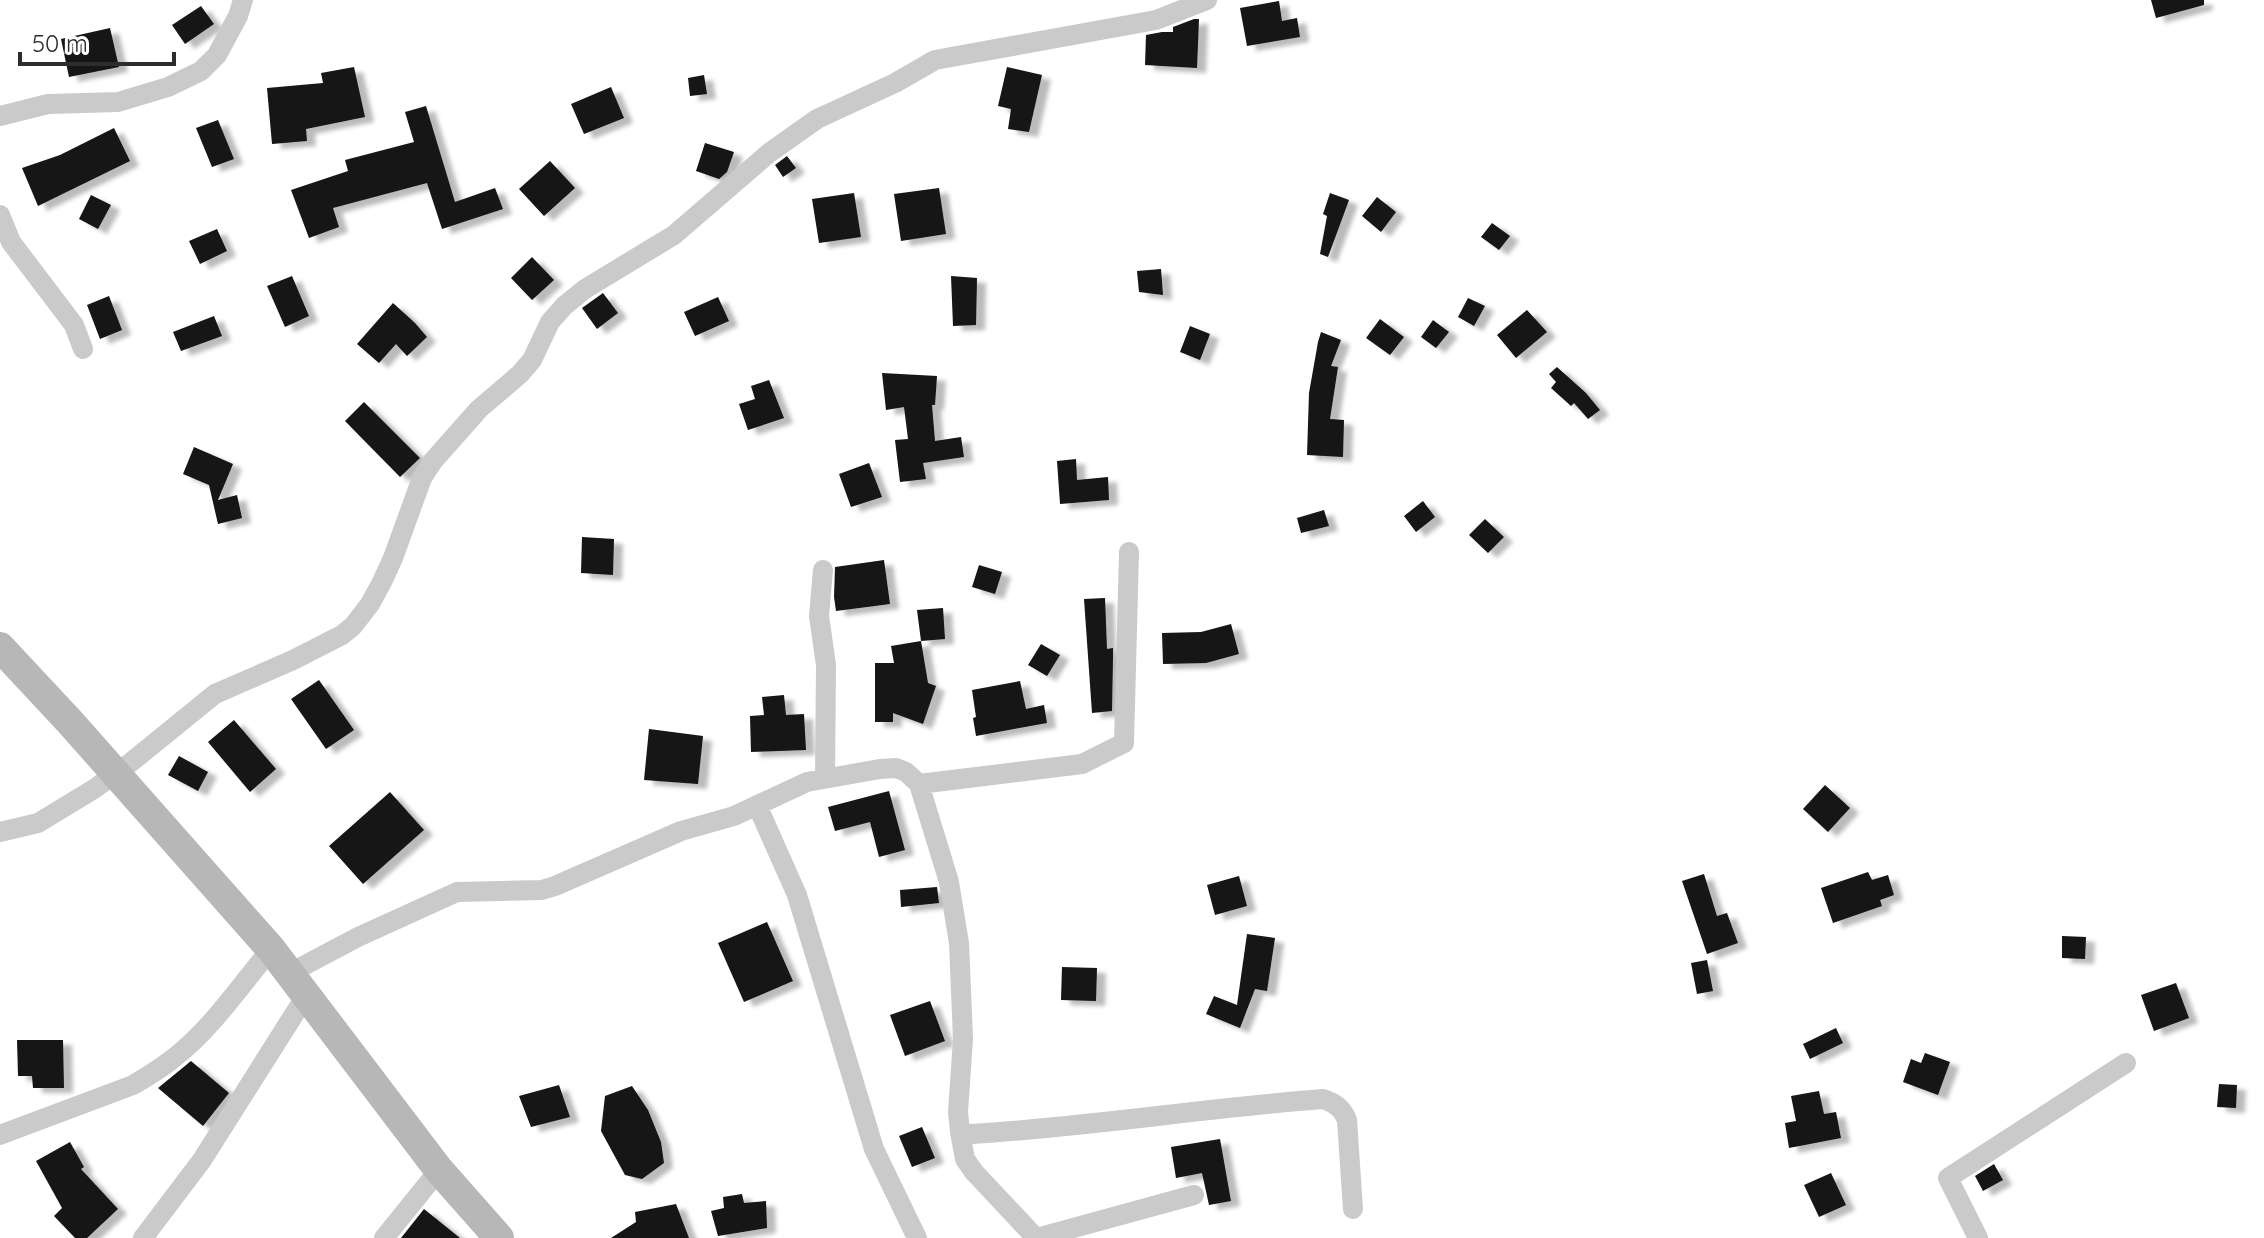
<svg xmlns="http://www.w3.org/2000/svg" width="2264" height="1238" font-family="Quicksand,sans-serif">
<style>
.building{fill:#141414;filter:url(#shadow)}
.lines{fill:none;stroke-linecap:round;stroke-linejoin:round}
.street{stroke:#cacaca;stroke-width:20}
.secondary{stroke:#b7b7b7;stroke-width:30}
</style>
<defs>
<filter id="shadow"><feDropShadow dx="9" dy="5" stdDeviation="2" flood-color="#0004"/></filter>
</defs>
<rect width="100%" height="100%" fill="#fff"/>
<path class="building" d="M2151,0h53v5l-48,13z
M1279,1l3,20 15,-3 3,19 -53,9 -7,-38z
M201,6l13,18 -29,20 -13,-19z
M1194,19h5l-2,49 -52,-3 1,-30 16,-3h11v-5z
M110,28l9,39 -50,10 -8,-38z
M354,67l11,50 -59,12 1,12 -35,3 -5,-56 56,-5 -2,-10z
M1007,67l35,8 -13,57 -21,-3 3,-20 -13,-3z
M704,75l3,19 -17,2 -2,-18z
M611,87l13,31 -40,16 -13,-30z
M426,106l29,96 40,-14 8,21 -61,20 -15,-46 -94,25 6,19 -30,11 -18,-48 57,-19 -3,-11 69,-18 -9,-30z
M218,120l16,39 -22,8 -16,-39z
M114,128l16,33 -92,45 -16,-38 38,-13z
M705,143l29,9 -7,20 -8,7 -23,-8z
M787,156l9,12 -13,9 -8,-12z
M550,161l25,27 -31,28 -25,-27z
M939,188l7,46 -45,7 -7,-47z
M854,193l7,44 -42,6 -7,-44z
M1330,193l19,7 -21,57 -8,-3 7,-38 -4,-2z
M91,195l20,10 -13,24 -19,-10z
M1377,197l19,15 -15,20 -19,-16z
M1492,223l18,13 -11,14 -18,-13z
M217,229l10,22 -27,13 -11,-23z
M532,257l22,23 -22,20 -21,-22z
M1161,269l2,26 -24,-3 -2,-21z
M292,276l17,40 -24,11 -18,-41z
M951,276l26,2 -1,47 -23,1z
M603,293l15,20 -21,16 -15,-21z
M109,296l13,34 -22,9 -13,-34z
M718,297l11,24 -34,15 -11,-24z
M1468,298l17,8 -11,20 -16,-9z
M393,303l22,20 12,14 -20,19 -11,-12 -17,19 -22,-19z
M1527,310l20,22 -31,26 -19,-23z
M214,316l8,20 -41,15 -8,-19z
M1380,319l24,18 -14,18 -24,-17z
M1433,320l16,12 -13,16 -15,-11z
M1190,326l20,8 -10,26 -20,-8z
M1321,332l20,8 -10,26 7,1 -8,52 14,1 -1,37 -36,-2 2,-62 9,-51z
M1557,367l29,26 14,17 -12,9 -14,-16 -3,3 -20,-18 5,-6 -7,-8z
M882,373l55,3 -2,29h-3l3,36 26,-4 3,20 -41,6 3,16 -26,3 -5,-42 13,-1 -4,-32 -18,3z
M769,380l15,38 -36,12 -9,-26 16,-5 -4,-13z
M364,402l56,56 -20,19 -55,-56z
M194,447l39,17 -15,36 19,-5 5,23 -24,6 -9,-39 -26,-11z
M1076,459l1,21 31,-3 1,23 -49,4 -3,-43z
M869,463l13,34 -31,10 -12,-33z
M1423,501l12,16 -19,15 -12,-16z
M1324,510l5,16 -28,7 -4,-15z
M1485,519l19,18 -16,16 -19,-18z
M582,537l32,2 -1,36 -32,-2z
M884,560l6,44 -54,7 -2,-14 1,-30z
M979,565l23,7 -7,22 -23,-7z
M1105,598l2,51 6,-1v10l-1,53 -20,2 -8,-114z
M943,608l2,31 -24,2 -4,-31z
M1231,624l8,30 -33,9 -43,1 -1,-31 39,-1z
M921,641l7,42 8,3 -13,38 -30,-11v9h-18v-59h19l-3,-17z
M1041,644l19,11 -13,21 -19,-11z
M319,680l35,50 -28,19 -35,-50z
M1020,681l6,28 18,-4 3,18 -71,13 -3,-18 3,-1 -4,-27z
M784,695l2,20 18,-1 2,36 -55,2 -1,-36 14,-1 -2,-18z
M234,720l42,49 -26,23 -42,-50z
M649,729l54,7 -5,48 -54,-4z
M179,756l29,16 -10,19 -30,-16z
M1825,785l25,23 -22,24 -25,-23z
M889,791l16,59 -26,7 -9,-35 -35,9 -7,-24z
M390,792l34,38 -61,54 -34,-38z
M1868,872l4,8 16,-5 6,20 -14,5 2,6 -49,17 -12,-35z
M1704,874l13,42 10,-3 11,30 -31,11 -25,-73z
M1239,876l8,30 -32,9 -8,-30z
M937,887l2,16 -38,4 -1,-17z
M767,922l26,59 -49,21 -26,-59z
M1247,934l28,4 -8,53 -12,-2 -15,39 -34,-14 8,-18 23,9z
M2062,936l24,1 -1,22 -23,-1z
M1707,960l6,31 -16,3 -6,-31z
M1062,967l35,1 -1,33 -35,-1z
M2176,983l13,35 -35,13 -13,-36z
M930,1001l15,40 -40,15 -15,-41z
M1836,1028l7,15 -33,16 -7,-15z
M17,1040h46l1,48h-31l-1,-12h-14z
M1925,1053l25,9 -12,33 -35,-13 8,-23 10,4z
M191,1061l38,32 -26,33 -45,-38z
M2219,1084l18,1 -1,23 -19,-1z
M559,1085l11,32 -39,10 -12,-31z
M632,1086l16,24 13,32 3,21 -22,16 -17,-4 -24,-44 4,-35z
M1819,1091l5,23 12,-2 5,26 -52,10 -4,-25 11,-2 -5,-25z
M922,1127l13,31 -23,9 -13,-31z
M1220,1139l11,62 -22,4 -7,-32 -26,5 -5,-31z
M70,1142l14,25 -3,2 37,40 -31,29h-12l-21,-22 8,-8 -26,-47z
M1994,1164l9,16 -20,11 -8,-15z
M1831,1173l15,32 -27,12 -15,-32z
M742,1194l2,9 22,-2 1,27 -49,8 -7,-25 13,-3 -1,-11z
M676,1204l13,34h-78l25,-16 -1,-10z
M424,1209l36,29h-59z"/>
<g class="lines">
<path class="street" d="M0,116l48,-12 70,-2 50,-15 33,-16 16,-16 21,-39 5,-16
M0,215l11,27 63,83 9,24
M823,570l-4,46 7,49 -1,113
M919,784l163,-20 42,-21 5,-191
M757,805l40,90 77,254 43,89
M0,832l38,-9 56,-34 36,-26 85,-69 78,-34 49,-25 11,-9 17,-22 12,-22 11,-24 29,-80 11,-17 46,-52 41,-35 12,-14 18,-38 14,-16 21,-17 89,-54 95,-82 48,-34 78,-36 40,-23 221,-40 51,-20
M290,973l68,-36 99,-45 85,-2 13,-4 126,-55 53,-15 73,-34 73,-13 16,-1 10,4 13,12 30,98 10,61 4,96 -5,73 2,20 12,2c117,-7 233,-26 351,-35 12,4 19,9 24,21l6,89
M960,1132l5,27 9,13 62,66
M0,1135l133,-50c15,-9 29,-17 42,-28 37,-29 66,-72 96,-108
M143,1238l59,-78 105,-166
M384,1238l55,-68
M1037,1238l157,-43
M1978,1238l-30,-60 178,-115"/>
<path class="secondary" d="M0,647l70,75 201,227 168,221 60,68"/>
</g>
<path d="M20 52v12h154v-12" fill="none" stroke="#2d2d2d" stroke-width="4"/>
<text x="32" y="52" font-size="24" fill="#2d2d2d" stroke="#ffffff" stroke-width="6" paint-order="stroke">50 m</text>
</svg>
